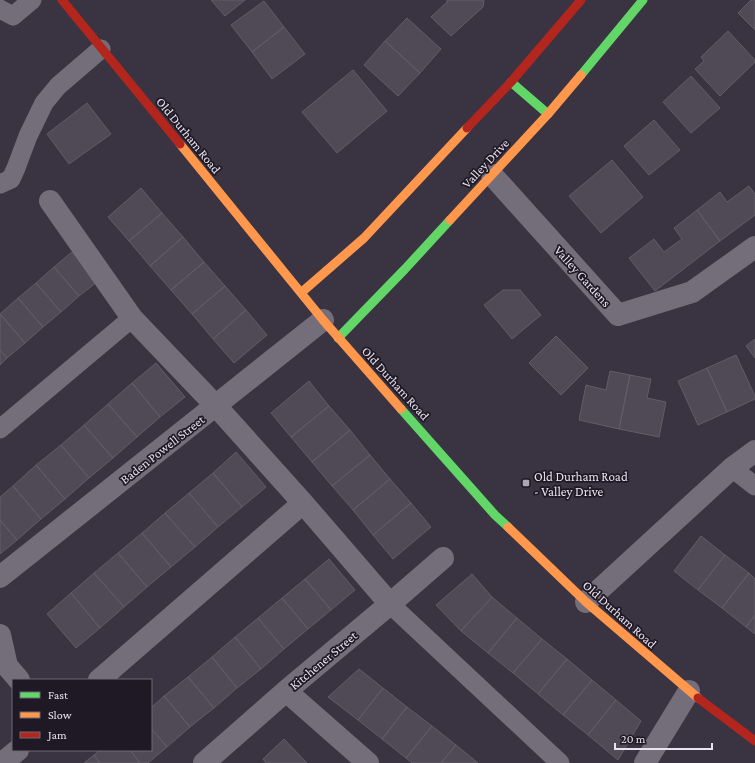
<svg xmlns="http://www.w3.org/2000/svg" width="755" height="763" font-family="'Crimson Pro',serif">
<style>
.building{fill:#4f4a55;stroke:#625c68}
.lines{fill:none;stroke-linecap:round;stroke-linejoin:round}
.lane{stroke:#746e7a;stroke-width:19}
.street{stroke:#746e7a;stroke-width:22}
.fast{stroke:#63d668;stroke-width:9}
.slow{stroke:#ff974d;stroke-width:9}
.jam{stroke:#b3261e;stroke-width:9}
.poi-dot{fill:#aca5b4;stroke:#1e1924;stroke-width:1.5}
.labels{text-anchor:middle;stroke-width:3.5;stroke-linejoin:round;paint-order:stroke}
.street-label{font-size:13px;fill:#e9e2f2;stroke:#1e1924}
.poi-label{font-size:13px;fill:#e9e2f2;stroke:#1e1924;text-anchor:start}
</style>
<rect width="100%" height="100%" fill="#3a3341"/>
<path class="building" d="M211,0h34l-20,16z
M447,0h37l-1,7 -32,29 -20,-19 16,-15z
M751,0h4v30l-17,-17z
M264,1l20,26 -32,25 -21,-27z
M407,18l34,31 -21,24 -35,-32z
M284,27l21,27 -33,25 -20,-27z
M728,31l27,29v2l-35,34 -25,-27 9,-8 -3,-4z
M385,41l35,32 -22,23 -34,-31z
M353,70l34,41 -50,42 -35,-41z
M691,76l29,32 -29,25 -28,-31z
M87,103l24,31 -42,30 -22,-30z
M654,120l26,30 -31,25 -25,-29z
M612,160l31,37 -42,36 -32,-37z
M749,186l6,8v21l-35,26 -23,-31 23,-18 7,10z
M141,188l21,25 -33,28 -21,-24z
M697,210l23,31 -65,50 -26,-33 25,-19 10,13 18,-13 -8,-11z
M162,213l21,24 -33,29 -21,-25z
M183,237l21,25 -33,28 -21,-24z
M72,252l26,29 -19,15 -25,-29z
M204,262l21,24 -33,28 -21,-24z
M54,267l25,29 -18,16 -25,-29z
M36,283l25,29 -18,15 -25,-29z
M225,286l21,24 -33,29 -21,-25z
M503,290h17l21,25 -29,24 -28,-34z
M18,298l25,29 -18,16 -25,-29z
M246,310l21,25 -33,28 -21,-24z
M0,314l25,29 -18,15 -7,-8z
M556,336l32,32 -27,27 -32,-32z
M755,339v19l-9,-12z
M0,350l7,8 -7,7z
M736,355l19,41v3l-28,13 -20,-44z
M156,363l29,34 -25,20 -28,-34z
M707,368l20,44 -29,13 -20,-44z
M610,371l20,4 -11,54 -40,-9 7,-35 20,5z
M630,375l21,4 -4,19 19,4 -7,35 -40,-8z
M309,381l20,25 -38,31 -20,-24z
M132,383l28,34 -23,20 -29,-33z
M108,404l29,33 -24,21 -29,-33z
M329,406l21,24 -38,32 -21,-25z
M84,425l29,33 -24,20 -28,-33z
M350,430l20,25 -38,31 -20,-24z
M61,445l28,33 -24,21 -29,-34z
M236,452l30,35 -24,20 -29,-34z
M370,455l20,24 -37,31 -21,-24z
M36,465l29,34 -24,20 -28,-33z
M213,473l29,34 -24,20 -29,-34z
M390,479l21,24 -38,32 -20,-25z
M13,486l28,33 -24,21 -17,-20v-23z
M189,493l29,34 -23,20 -30,-34z
M411,503l20,24 -38,32 -20,-24z
M165,513l30,34 -24,20 -29,-34z
M0,520l17,20 -17,14z
M142,533l29,34 -24,20 -29,-34z
M701,536l24,19 -27,35 -24,-19z
M118,553l29,34 -23,20 -30,-34z
M725,555l24,18 -27,35 -24,-18z
M329,559l26,31 -24,20 -26,-31z
M94,573l30,34 -24,21 -29,-35z
M749,573l6,6v36l-9,12 -24,-19z
M472,574l20,23 -31,34 -25,-26z
M305,579l26,31 -23,19 -26,-31z
M71,593l29,35 -24,20 -29,-34z
M492,597l25,21 -29,35 -27,-22z
M282,598l26,31 -24,20 -26,-31z
M755,615v19l-9,-7z
M258,618l26,31 -23,20 -26,-32z
M517,618l25,21 -29,34 -25,-20z
M235,637l26,32 -24,19 -25,-31z
M542,639l25,20 -29,35 -25,-21z
M212,657l25,31 -23,20 -26,-31z
M567,659l25,21 -29,35 -25,-21z
M359,669l24,19 -25,32 -30,-23z
M188,677l26,31 -24,19 -26,-31z
M592,680l24,20 -28,35 -25,-20z
M383,688l24,19 -25,32 -24,-19z
M164,696l26,31 -23,20 -16,-19v-20z
M616,700l25,21 -23,39 -30,-25z
M407,707l25,19 -26,32 -24,-19z
M432,726l24,19 -15,18h-29l-6,-5z
M151,728l16,19 -19,16h-8l-10,-13h21z
M284,739l23,24h-41l-3,-4z
M456,745l22,18h-37z
M100,750h30l10,13h-40l-6,-8z
M94,755l6,8h-16z"/>
<g class="lines">
<path class="lane" d="M0,9l13,7 19,-16
M0,184l11,-5 5,-11 12,-32 16,-33 14,-17 43,-37
M0,429l132,-111
M732,468l23,18
M390,604l170,159"/>
<path class="street" d="M492,175l126,140 74,-23 63,-45
M50,201l82,117 84,88 87,97 87,101
M0,577l323,-257
M586,602l146,-134 23,-17
M0,635l7,31 12,14
M99,680l204,-177
M286,691l82,72
M2,763l16,-13
M204,763l82,-72 104,-87 53,-46
M645,763l44,-72"/>
<path class="fast" d="M581,75l62,-75
M511,82l37,32
M338,338l67,-69 45,-49
M401,409l94,106 13,12"/>
<path class="slow" d="M180,144l143,176 78,89
M450,220l98,-106 33,-39
M302,292l62,-54 103,-110
M508,527l78,75 112,96"/>
<path class="jam" d="M62,0l118,144
M467,128l44,-46 70,-82
M698,698l57,43"/>
</g>
<rect class="poi-dot" x="522" y="479" width="8" height="8" rx="2"/>
<g class="labels">
<g class="street-label">
<text transform="translate(189 135) rotate(51)" y="5">Old Durham Road</text>
<text transform="translate(485 163) rotate(-47)" y="5">Valley Drive</text>
<text transform="translate(583 276) rotate(48)" y="5">Valley Gardens</text>
<text transform="translate(396 383) rotate(48)" y="5">Old Durham Road</text>
<text transform="translate(162 449) rotate(-38)" y="5">Baden Powell Street</text>
<text transform="translate(620 614) rotate(42)" y="5">Old Durham Road</text>
<text transform="translate(323 660) rotate(-40)" y="5">Kitchener Street</text>
</g>
<g class="poi-label">
<text x="534" y="481">Old Durham Road<tspan x="534" dy="15">- Valley Drive</tspan></text>
</g>
</g>
<rect x="12" y="679" width="140" height="72" fill="#1e1924" stroke="#6f6976"/>
<rect x="20" y="692" width="20" height="6" fill="#63d668" stroke="#6f6976"/>
<text x="48" y="699" font-size="12" fill="#e9e2f2">Fast</text>
<rect x="20" y="712" width="20" height="6" fill="#ff974d" stroke="#6f6976"/>
<text x="48" y="719" font-size="12" fill="#e9e2f2">Slow</text>
<rect x="20" y="732" width="20" height="6" fill="#b3261e" stroke="#6f6976"/>
<text x="48" y="739" font-size="12" fill="#e9e2f2">Jam</text>
<path d="M615 743v6h97v-6" fill="none" stroke="#e9e2f2" stroke-width="2"/>
<text x="621" y="743" font-size="12" fill="#e9e2f2" stroke="#1e1924" stroke-width="3" paint-order="stroke">20 m</text>
</svg>
